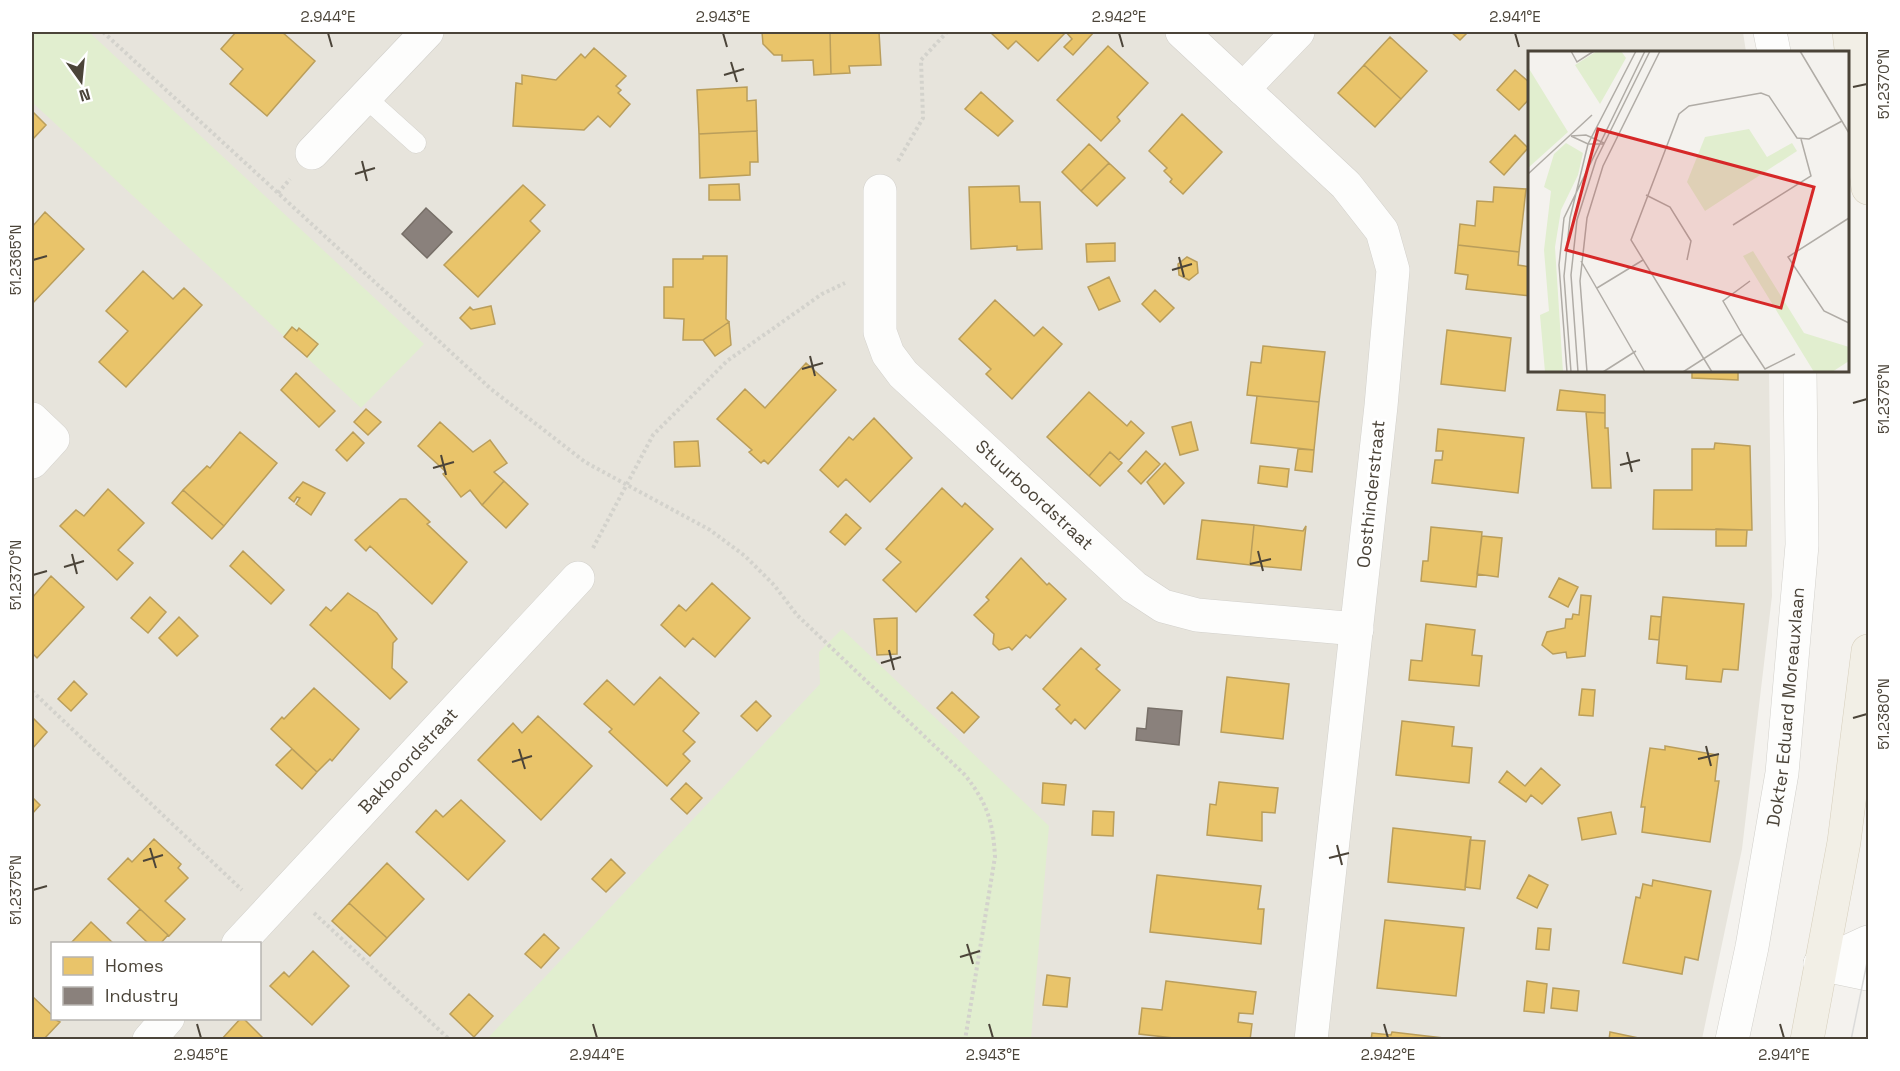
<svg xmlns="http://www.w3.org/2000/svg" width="1900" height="1071" font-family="'Space Grotesk',sans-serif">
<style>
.residential{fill:#e7e4dc;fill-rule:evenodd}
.green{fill:#e1eecf}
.homes{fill:#e9c46a;stroke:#ba9e5b;stroke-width:1.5}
.industry{fill:#8a817c;stroke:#776f68;stroke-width:1.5}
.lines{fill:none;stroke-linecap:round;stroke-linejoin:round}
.lane-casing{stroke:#d2d0cb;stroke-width:21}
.street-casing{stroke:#d2d0cb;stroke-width:34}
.primary-casing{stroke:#d6cebb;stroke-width:34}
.path{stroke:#d3d2cc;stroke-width:4;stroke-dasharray:3 3;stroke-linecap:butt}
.lane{stroke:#fdfdfc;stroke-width:20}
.street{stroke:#fdfdfc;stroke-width:33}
.primary{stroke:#f2efe6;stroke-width:33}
.tram{stroke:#dbdbda;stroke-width:1.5}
.ticks{fill:none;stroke:#4b4439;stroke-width:2}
.labels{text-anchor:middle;stroke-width:6;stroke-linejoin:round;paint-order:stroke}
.street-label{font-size:18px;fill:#4b4439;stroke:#fff}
.inset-road{fill:none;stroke:#b0aca6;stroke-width:1.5}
.view{fill:#d62828;fill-opacity:0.15;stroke:#d62828;stroke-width:3}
.inset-edge{fill:none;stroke:#4b4439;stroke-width:3}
.neatline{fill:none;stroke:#4b4439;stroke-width:2}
.ticks-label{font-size:15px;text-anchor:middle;fill:#4b4439}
</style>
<rect width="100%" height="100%" fill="#f4f2ee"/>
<path class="residential" d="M32,32h1711l3,20h-216v318l239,1 3,225 -30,253 -40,190h-1670zM52,944h208v74h-208z"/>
<path class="green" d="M32,32h57l335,312 -63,64 -329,-306z
M842,629l207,197 -18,213h-544l333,-355 -1,-32z"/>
<path class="homes" d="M236,32h46l33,29 -48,55 -37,-32 13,-15 -22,-20z
M762,32h68l1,42 -17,1 -1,-15 -31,1v-6h-8l-11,-11z
M830,32h49l2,33 -32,1 1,7 -19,1z
M990,32h76l-28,29 -22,-20 -8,8z
M1066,32h28l-21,23 -9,-8 8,-8z
M1451,32h17l-8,8z
M1390,37l37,34 -26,28 -37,-34z
M1108,46l40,37 -31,34 3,4 -19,20 -44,-41z
M594,48l32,28 -10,10 5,4 -3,3 12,11 -20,23 -12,-11 -14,14 -71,-4 3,-43 6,1v-9l34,5 25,-26 4,4z
M1364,65l37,34 -26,28 -37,-34z
M1515,70l15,13v15l-11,12 -22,-20z
M747,87v14l9,-1 1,31 -58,3 -2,-44z
M981,92l32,29 -15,15 -33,-27z
M32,111l14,14 -14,15z
M1182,114l40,38 -39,42 -13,-12 2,-3 -8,-8 3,-3 -18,-17z
M757,131l1,31h-8v13l-50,3 -1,-44z
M1515,135l13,13 -24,27 -14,-13z
M1089,144l20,19 -28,28 -19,-19z
M1109,163l16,15 -28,28 -16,-15z
M739,184l1,16h-31v-15z
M523,185l22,20 -15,16 10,10 -62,66 -34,-32z
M1019,186l1,16h20l2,47 -25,1v-4l-46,3 -2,-62z
M1494,187l32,2 -7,63 -61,-7 2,-21 15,2 2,-25 16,1z
M45,212l39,37 -51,54 -1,-76z
M1115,243v18l-28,1 -1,-18z
M1458,245l61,7 -1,13 12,2v29l-64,-7 2,-14 -13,-2z
M703,256h24l-1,63 3,3 -26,18h-20l1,-21 -20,-1v-31h9v-28h30z
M1187,257l10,5 1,11 -9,7 -10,-5 -1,-11z
M143,271l30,28 11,-11 18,17 -76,82 -27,-25 29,-31 -22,-20z
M1109,277l11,24 -21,9 -11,-23z
M1155,290l19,18 -14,14 -18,-18z
M995,300l39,36 9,-9 19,17 -50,55 -26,-25 5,-5 -32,-30z
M491,306l4,18 -24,5 -11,-11 10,-11 3,3z
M729,322l2,23 -16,11 -12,-16z
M292,327l5,4 2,-3 19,16 -11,13 -23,-20z
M1447,330l64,8 -6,53 -64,-7z
M1263,346l62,6 -6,50 -72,-7 4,-33 10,1z
M806,363l30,27 -68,74 -4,-4 -3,3 -12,-11 3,-2 -35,-31 28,-30 20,19z
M1692,370h46v10l-46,-2z
M296,373l39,38 -16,16 -38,-37z
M1560,390l45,5v18l-48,-3z
M1089,392l38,34 4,-5 13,12 -25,27 -9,-8 -21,24 -42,-39z
M1257,396l62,6 -5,48 -63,-7z
M366,409l15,13 -13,13 -14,-13z
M1586,412l19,1v15h3l3,60h-19z
M874,418l38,40 -42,44 -24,-23 -8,8 -18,-17 29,-33 4,3z
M440,422l33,30 17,-12 17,23 -13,9 10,9 -22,24 -12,-15 -9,7 -18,-23 3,-2 -28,-26z
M1191,422l7,28 -18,5 -8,-28z
M1438,429l86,9 -6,55 -86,-10 3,-23h7l1,-9h-7z
M240,432l37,31 -53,63 -41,-36 24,-24 3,2z
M353,432l11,11 -17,18 -11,-11z
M698,441l2,25 -25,1 -1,-25z
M1715,443l35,3 2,84 -99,-1 1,-39h38v-41h22z
M1298,449l16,1 -2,22 -17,-2z
M1146,451l14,13 -19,20 -13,-13z
M1110,452l12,11 -22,23 -11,-10z
M1165,463l19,20 -20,21 -17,-22z
M1260,466l29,3 -2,18 -29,-4z
M504,481l24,23 -22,24 -24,-23z
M303,482l22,11 -14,22 -15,-11 4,-6 -3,-1 -3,5 -5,-4z
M942,488l20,19 3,-4 28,26 -77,83 -33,-32 18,-18 -15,-13z
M108,489l36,34 -26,27 15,13 -16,17 -57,-54 16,-16 8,6z
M183,490l41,36 -12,13 -40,-36z
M400,499h6l24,23 -3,2 40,38 -35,42 -62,-58 -4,5 -11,-11z
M846,514l15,14 -16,17 -15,-13z
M1202,520l52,5 -4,40 -53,-6z
M1254,525l49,6 3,-5 -5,44 -51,-5z
M1431,527l51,5 -6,55 -55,-6 2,-20h5z
M1716,529l31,1 -1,16h-30z
M1482,536l20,2 -4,39 -21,-3z
M243,551l41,39 -13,14 -41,-38z
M1021,558l26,27 2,-2 17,16 -36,39 -4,-3 -14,15 -3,-3 -10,3 -6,-6 1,-10 -20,-19 15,-15 -3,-3z
M51,576l33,31 -47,51 -5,-5v-55z
M1559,578l19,9 -10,20 -19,-10z
M712,583l38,35 -35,39 -22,-19 -8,9 -24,-22 18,-20 7,6z
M348,593l29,20 20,26 -4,4 -1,25 15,14 -17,17 -80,-74 16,-18 5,4z
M1581,595l10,1 -6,60 -18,2 -1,-6 -13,2 -11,-9 5,-13 18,-4 1,-9h6l1,-5 6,1z
M150,597l16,15 -18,21 -17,-15z
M1663,597l81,7 -6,66 -15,-1 -2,13 -35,-3 1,-13 -30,-3z
M1651,616l10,1 -2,23 -10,-1z
M179,617l19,19 -21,20 -18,-18z
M897,618v36l-20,1 -3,-36z
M1426,624l49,6 -3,25 10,1 -3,30 -70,-6 2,-20 11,1z
M1081,648l19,17 -4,4 24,21 -35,39 -10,-10 -4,5 -15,-15 4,-4 -17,-16z
M660,677l39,36 -16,18 12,11 -12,12 7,7 -23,25 -58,-54 3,-3 -28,-25 23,-24 27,25z
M1227,677l62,7 -6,55 -62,-7z
M74,681l13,13 -16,17 -13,-12z
M314,688l45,41 -27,32 -2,-2 -13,13 -46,-43 11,-12 2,2z
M1582,689l13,1 -2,26 -14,-1z
M952,692l27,25 -15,16 -27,-25z
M756,701l15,15 -14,15 -16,-15z
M538,716l54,50 -51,54 -63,-60 35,-37 9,10z
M32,717l15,15 -15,17z
M1402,721l52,6 -2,19 20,2 -3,35 -73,-8z
M1665,746l53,9 -3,26h4l-9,61 -68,-10 3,-25h-4l9,-59 15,2z
M292,749l25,23 -15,17 -26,-24z
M1541,768l19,17 -18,19 -11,-9 -5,7 -27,-20 8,-11 18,15z
M1219,782l59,6 -3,25 -13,-1v29l-55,-6 3,-31 6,1z
M686,783l16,15 -15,16 -16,-15z
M1043,783l23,2 -2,20 -22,-2z
M32,797l8,8 -8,9z
M461,800l44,41 -37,39 -52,-48 20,-22 7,7z
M1093,811l21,1 -1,24 -21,-1z
M1611,812l5,22 -34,6 -4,-22z
M1393,828l78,9 -6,53 -77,-8z
M154,839l27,25 -3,4 10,10 -23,23 20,18 -16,17 -61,-57 20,-21 4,4z
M1470,840l15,1 -5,48 -15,-2z
M611,859l14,14 -19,19 -14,-13z
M387,863l37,36 -37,39 -38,-35z
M1157,875l104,11 -3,23h6l-3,35 -111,-12z
M1529,875l19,10 -11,23 -20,-10z
M1653,880l58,11 -13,69 -13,-3 -3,17 -59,-11 13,-66 4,1 3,-14 9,2z
M349,903l38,35 -17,18 -38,-35z
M140,909l28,26 -8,9h-11l-22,-21z
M1385,920l79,8 -8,68 -79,-8z
M91,922l23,22h-44z
M1538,928l13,1 -2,21 -13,-1z
M544,934l15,14 -18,20 -16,-14z
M313,951l36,35 -37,39 -42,-39 14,-14 5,5z
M1047,975l23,3 -3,29 -24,-2z
M1166,981l90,11 -3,22 -14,-1 -1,9 14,2 -2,16h-59l-52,-6 3,-26 20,2z
M1527,981l20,3 -3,29 -20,-2z
M1553,988l26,3 -2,20 -26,-3z
M469,994l24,22 -19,21 -24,-23z
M32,996l20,19v3l8,4 -17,18h-11z
M241,1018h2l22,22h-44z
M1392,1032l69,8h-90l1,-7 19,2z
M1610,1032l38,8h-39z"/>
<path class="industry" d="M426,208l26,24 -25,26 -25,-24z
M1148,708l34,3 -3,34 -43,-5 1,-12 9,1z"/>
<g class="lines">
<defs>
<path id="lane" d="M365,97l51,46"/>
<g id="street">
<path d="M1182,32l164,153 36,46 11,39 -12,136 -70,634"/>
<path d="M1770,32l4,20"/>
<path d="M1243,89l55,-57"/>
<path d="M312,153l115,-121"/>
<path id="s1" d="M880,191v141l8,22 15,20 231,213 29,19 34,9 160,14"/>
<path d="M32,419l21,20 -21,23"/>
<path id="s2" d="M238,944l340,-366"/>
<path d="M1820,964l48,-22"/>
<path d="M1820,964l48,10"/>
<path d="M149,1040l19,-22"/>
<path id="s3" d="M1732,1040l20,-93 30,-174 20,-228 -2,-175"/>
</g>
<path id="primary" d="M1849,32l19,156
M1807,1040l37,-198 24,-191"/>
</defs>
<use href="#lane" class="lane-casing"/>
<use href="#street" class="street-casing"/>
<use href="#primary" class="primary-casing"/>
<path class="path" d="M103,32l388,357 94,73 125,68 35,26 29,29 23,30 168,160c22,28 28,46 30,82l-30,183
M898,161l25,-43 -2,-58 26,-28
M278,193l12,-14
M593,548l60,-113 74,-74 95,-67 23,-11
M32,691l210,199
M314,913l136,127"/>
<use href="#lane" class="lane"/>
<use href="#street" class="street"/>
<use href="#primary" class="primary"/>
<path class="tram" d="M1851,1040l17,-82"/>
</g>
<path class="ticks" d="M328,33l4,14M723,33l4,14M1119,33l4,14M1515,33l4,14M731,62l6,20M724,75l20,-6M1853,87l14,-3M362,161l5,20M355,174l20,-6M1179,257l5,20M33,260l14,-4M1172,270l20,-6M810,356l5,20M802,369l21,-6M1853,403l14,-4M1627,452l5,20M441,455l5,20M1620,465l20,-5M433,468l21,-6M1258,551l5,20M72,554l5,20M1250,564l21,-5M64,567l20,-6M33,575l14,-4M889,650l5,20M881,663l20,-6M1853,718l14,-4M1706,746l5,20M519,749l6,20M1698,759l21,-5M512,762l20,-6M1337,845l5,20M150,848l6,20M1329,858l20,-5M143,861l20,-6M33,890l14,-4M967,944l6,20M960,957l20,-6M197,1024l4,14M593,1024l4,14M989,1024l4,14M1384,1024l4,14M1780,1024l4,14"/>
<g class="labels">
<g class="street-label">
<text dy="6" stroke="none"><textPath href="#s1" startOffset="368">Stuurboordstraat</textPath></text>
<text transform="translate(1371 494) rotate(-84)" y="6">Oosthinderstraat</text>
<text dy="6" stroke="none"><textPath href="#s3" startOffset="338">Dokter Eduard Moreauxlaan</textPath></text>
<text dy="6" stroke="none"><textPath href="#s2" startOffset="250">Bakboordstraat</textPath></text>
</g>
</g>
<g transform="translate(1528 51)">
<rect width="321" height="321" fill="#f4f2ee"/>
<path d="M69,0h24l5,7 -26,46 -25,-39zM0,16l40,65 -40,36zM221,78l18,28 25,-14 5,8 -92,60 -18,-29 18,-45zM38,92l17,10 -5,22 -17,35 -6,37 8,125h-18l-5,-57 9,-4 -5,-61 7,-59 -7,-4 10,-33zM225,200l51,82 45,14v14l-17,11h-18l-71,-116z" fill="#e1eecf"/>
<path class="inset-road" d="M43,0l6,11 17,-11M272,0l49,82M43,85l15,-1 18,8M43,85l17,8h16M0,123l64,-59M118,144l24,12 21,34 -4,19M321,167l-61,39 36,54 25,12M205,174l78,-49 -10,-37M53,210l64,111M69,237l46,-28M214,283l-19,-33 27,-20M39,321l-8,-107 5,-47 81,-167M43,321l-7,-96 6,-58 18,-74 48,-93M50,321l-7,-97 6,-55 19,-60 54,-109M59,321l-7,-91 7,-63 16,-52 57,-115M75,321l33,-21M155,321l59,-38 23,35 30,-15M184,321l-81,-132 48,-126 10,-8 72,-13 8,3 28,42 12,1 33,-18"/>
<path class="view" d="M70,78l216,58 -33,121 -215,-58z"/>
<rect width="321" height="321" class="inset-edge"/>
</g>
<rect width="1900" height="1071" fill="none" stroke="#ffffff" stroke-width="66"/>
<rect x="51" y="942" width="210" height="78" fill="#ffffff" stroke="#b7b4b0" stroke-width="1.5"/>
<rect x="63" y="957" width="30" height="18" fill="#e9c46a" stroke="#b7b4b0" stroke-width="1.5"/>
<text x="105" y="972" font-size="18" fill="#4b4439">Homes</text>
<rect x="63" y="987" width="30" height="18" fill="#8a817c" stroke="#b7b4b0" stroke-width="1.5"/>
<text x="105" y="1002" font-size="18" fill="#4b4439">Industry</text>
<g transform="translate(81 81) rotate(165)" stroke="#ffffff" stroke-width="4.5" paint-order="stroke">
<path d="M0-4.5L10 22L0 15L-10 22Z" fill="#4b4439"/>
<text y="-9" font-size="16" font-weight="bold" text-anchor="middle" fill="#4b4439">N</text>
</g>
<rect x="33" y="33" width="1834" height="1005" class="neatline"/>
<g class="ticks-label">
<text x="328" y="22">2.944°E</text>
<text x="723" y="22">2.943°E</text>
<text x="1119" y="22">2.942°E</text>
<text x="1515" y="22">2.941°E</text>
<text transform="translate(1884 84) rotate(-90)" y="5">51.2370°N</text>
<text transform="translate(16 260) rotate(-90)" y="5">51.2365°N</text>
<text transform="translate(1884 399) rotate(-90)" y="5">51.2375°N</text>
<text transform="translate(16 575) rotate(-90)" y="5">51.2370°N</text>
<text transform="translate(1884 714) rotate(-90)" y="5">51.2380°N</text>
<text transform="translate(16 890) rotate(-90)" y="5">51.2375°N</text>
<text x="201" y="1060">2.945°E</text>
<text x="597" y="1060">2.944°E</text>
<text x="993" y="1060">2.943°E</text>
<text x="1388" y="1060">2.942°E</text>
<text x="1784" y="1060">2.941°E</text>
</g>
</svg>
